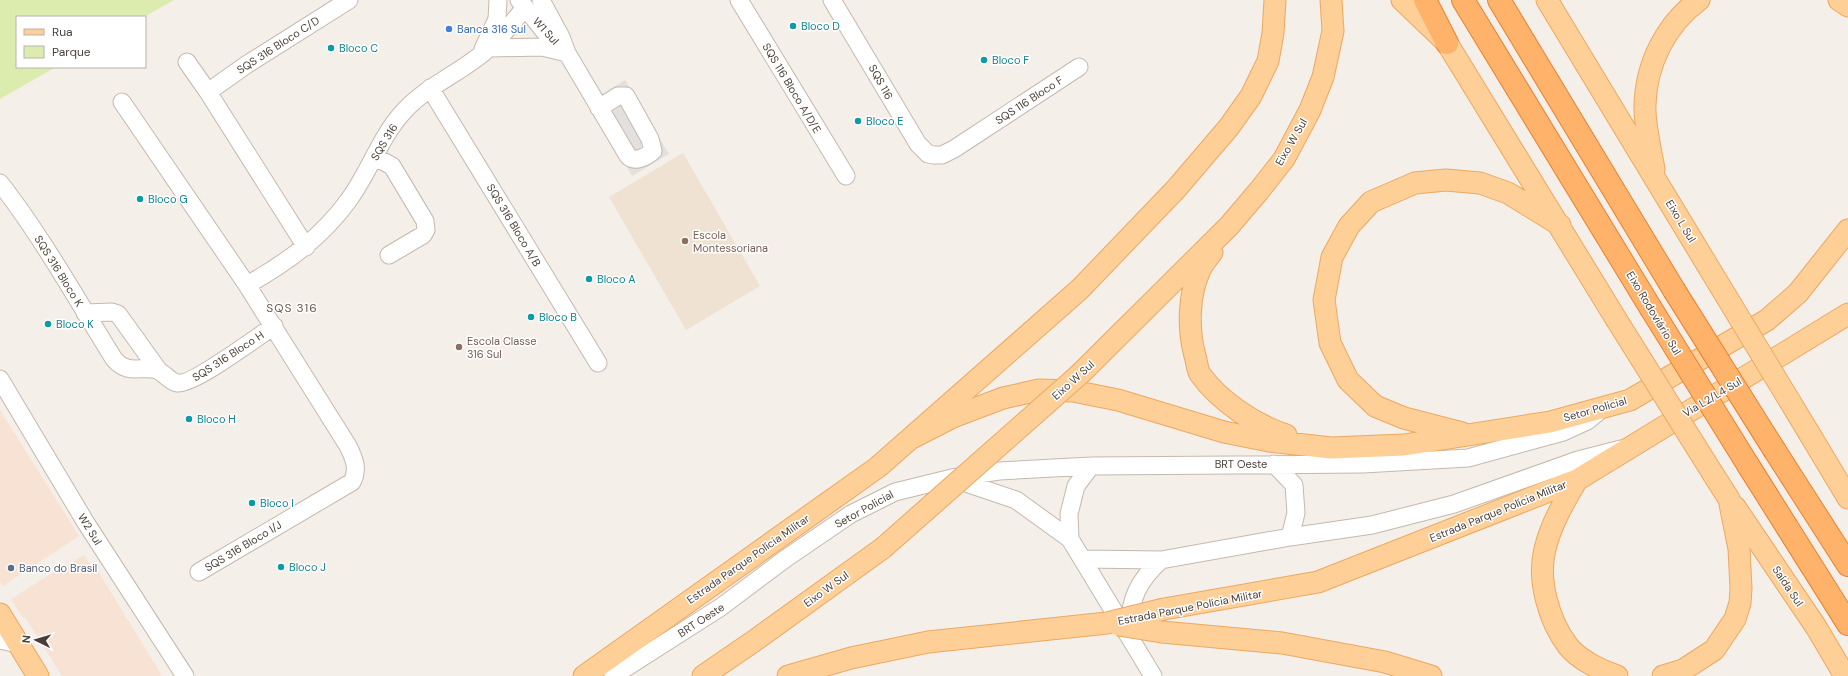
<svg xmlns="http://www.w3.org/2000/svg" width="1848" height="676" font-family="'DM Sans',sans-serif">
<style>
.commercial{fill:#f8e2d3}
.education{fill:#efe2d2}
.green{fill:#dcecaf}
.parking{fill:#e3e0dd}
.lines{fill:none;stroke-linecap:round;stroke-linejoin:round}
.minor-casing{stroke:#c5b8ad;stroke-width:19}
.major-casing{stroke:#eca860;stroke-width:23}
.highway-casing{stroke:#e88330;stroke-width:24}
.minor{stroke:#fff;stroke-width:17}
.major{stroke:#ffcf98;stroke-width:21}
.highway{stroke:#ffb26a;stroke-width:22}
.major-bridge-casing{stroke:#eca860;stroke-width:23;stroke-linecap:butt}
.highway-bridge-casing{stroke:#e88330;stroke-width:24;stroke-linecap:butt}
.major-bridge{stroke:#ffcf98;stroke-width:21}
.highway-bridge{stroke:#ffb26a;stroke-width:22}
.culture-dot{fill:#0f9aa8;stroke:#fff;stroke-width:1.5}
.shop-dot{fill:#3f7fe0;stroke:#fff;stroke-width:1.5}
.education-dot{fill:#8d6e63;stroke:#fff;stroke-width:1.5}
.service-dot{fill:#5c6f8a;stroke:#fff;stroke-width:1.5}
.labels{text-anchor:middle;stroke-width:3;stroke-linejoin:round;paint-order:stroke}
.culture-label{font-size:11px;fill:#0d838f;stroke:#fff;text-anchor:start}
.shop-label{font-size:11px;fill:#366cbe;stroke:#fff;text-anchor:start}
.street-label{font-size:11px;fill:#4a3f36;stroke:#fff}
.education-label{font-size:11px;fill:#785e54;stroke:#fff;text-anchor:start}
.service-label{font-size:11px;fill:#4e5e75;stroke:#fff;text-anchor:start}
.neighbourhood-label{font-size:12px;letter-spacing:1px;fill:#6d5a4d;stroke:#fff}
</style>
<rect width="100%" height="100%" fill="#f5efe9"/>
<path class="commercial" d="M0,410l79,126 -76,50 -3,-4z
M84,555l11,17 3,-1 64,105h-100l-37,-59 -2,1 -12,-19 51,-32 1,1z"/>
<path class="education" d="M683,153l77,133 -74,44 -77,-133z"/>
<path class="green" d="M0,0h174l-30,17h-127v50h39l-56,32z"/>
<path class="parking" d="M625,80l44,74 -37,22 -43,-74z"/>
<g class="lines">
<defs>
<path id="minor" d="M519,0l25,31 16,15
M541,0l20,37 6,16 61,103c7,7 18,1 25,-5l-3,-12 -24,-43h-8l-19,12
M739,0l107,176
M832,0l86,144 10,10 6,1h8l12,-6 125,-82
M490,48l52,-1 25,6
M483,49l14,-30 1,-19
M187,62l21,30 98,155
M430,88l168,275
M208,92l38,-27 103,-65
M122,102l125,183
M375,157l17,9 33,55 1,9 -3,5 -34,20
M0,183c43,55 77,117 114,176 13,15 23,8 39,10 10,1 15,12 24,14 15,3 80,-46 97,-57
M85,313l27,-1 6,2 41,57
M0,379l86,144 99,153
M1274,464l20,21 2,28 -6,24
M954,479l62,21 54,39 83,137
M1070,539l-1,-25 7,-28 15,-20
M1083,559l78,1 129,-23 82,-12 82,-21 124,-44 43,-11
M199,572l153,-90c7,-13 2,-24 -4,-36l-101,-161c39,-22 74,-47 101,-84 21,-28 32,-64 56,-90 25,-27 59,-39 85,-63 14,-12 25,-27 36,-41
M1130,629c-1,-30 9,-49 31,-69
M0,640l18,4
M613,676l108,-69 64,-48 66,-45 44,-22 57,-14 47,-7 92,-5 272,-2 105,-6 95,-26 24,-11 10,-8"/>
<path id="major" d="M1402,0l45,43 169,276
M1547,0l159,263
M1839,0l9,6
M1654,169c-3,-17 -10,-47 -9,-64 1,-41 21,-81 54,-105
M1212,252c-4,6 -9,11 -12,18 -12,25 -12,60 -5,86 2,6 2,13 5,18 19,27 55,51 86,61
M1080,374l149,-148 29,-34 26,-33 26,-49 13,-33 10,-46 -2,-31
M1462,433l-58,-15 -29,-12 -27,-26 -18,-37 -6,-43 8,-43 17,-31 22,-24 44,-19 31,-3 34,3 28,10 52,32
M1809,433l39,65
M910,439l43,-22 50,-19 36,-8 34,1 45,9 106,32 45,9 62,7 73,-3 146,-23 80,-22 137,-80 31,-27 50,-63
M1577,480c-13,22 -26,44 -32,69 -8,31 4,72 23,97 11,14 34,25 49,30
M1735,507l81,120 29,49
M1164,609l154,-27 259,-102 271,-166
M0,614l38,62
M1162,632l120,11 103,19 46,14
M584,676l294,-209 202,-178 96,-100 53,-62 22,-31 17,-35 5,-28 2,-33
M703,676l51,-35 129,-93
M788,676l63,-18 77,-16 179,-19
M1663,676l20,-6 31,-20 21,-31 5,-16 1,-15 -2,-39 -10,-50 -16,-25"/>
<path id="highway" d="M1425,0l22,43
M1463,0l187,307
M1499,0l175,290
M1775,451l73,114
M1748,465l100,159"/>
</defs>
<use href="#minor" class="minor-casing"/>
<use href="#major" class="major-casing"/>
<use href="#highway" class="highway-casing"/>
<use href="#minor" class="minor"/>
<use href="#major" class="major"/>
<use href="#highway" class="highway"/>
<defs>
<path id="major-bridge" d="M1706,263l103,170
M1616,319l97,155
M883,548l197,-174
M1107,623l57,-14
M1118,625l44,7"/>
<path id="highway-bridge" d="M1674,290l101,161
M1650,307l98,158"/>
</defs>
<use href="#major-bridge" class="major-bridge-casing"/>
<use href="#highway-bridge" class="highway-bridge-casing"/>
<use href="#major-bridge" class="major-bridge"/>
<use href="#highway-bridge" class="highway-bridge"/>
</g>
<g class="culture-dot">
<circle cx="793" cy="26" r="4"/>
<circle cx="331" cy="48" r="4"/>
<circle cx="984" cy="60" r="4"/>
<circle cx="858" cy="121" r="4"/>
<circle cx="140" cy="199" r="4"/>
<circle cx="589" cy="279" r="4"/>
<circle cx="531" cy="317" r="4"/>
<circle cx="48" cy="324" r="4"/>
<circle cx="189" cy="419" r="4"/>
<circle cx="252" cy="503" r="4"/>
<circle cx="281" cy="567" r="4"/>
</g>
<circle class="shop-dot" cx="449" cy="29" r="4"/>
<g class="education-dot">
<circle cx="685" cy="241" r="4"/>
<circle cx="459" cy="347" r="4"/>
</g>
<circle class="service-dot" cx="11" cy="568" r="4"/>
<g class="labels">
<g class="culture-label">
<text x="801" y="30">Bloco D</text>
<text x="339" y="52">Bloco C</text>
<text x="992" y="64">Bloco F</text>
<text x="866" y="125">Bloco E</text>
<text x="148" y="203">Bloco G</text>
<text x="597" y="283">Bloco A</text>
<text x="539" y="321">Bloco B</text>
<text x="56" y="328">Bloco K</text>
<text x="197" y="423">Bloco H</text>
<text x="260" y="507">Bloco I</text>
<text x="289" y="571">Bloco J</text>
</g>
<g class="shop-label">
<text x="457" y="33">Banca 316 Sul</text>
</g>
<g class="street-label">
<text transform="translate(546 31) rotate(48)" y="4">W1 Sul</text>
<text transform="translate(278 45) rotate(-33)" y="4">SQS 316 Bloco C/D</text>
<text transform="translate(881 82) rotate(61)" y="4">SQS 116</text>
<text transform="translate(792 88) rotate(59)" y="4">SQS 116 Bloco A/D/E</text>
<text transform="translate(1029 100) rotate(-33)" y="4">SQS 116 Bloco F</text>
<text transform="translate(384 142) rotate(-59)" y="4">SQS 316</text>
<text transform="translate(1291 142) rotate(-60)" y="4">Eixo W Sul</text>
<text transform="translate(1681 221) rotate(59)" y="4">Eixo L Sul</text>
<text transform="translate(514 225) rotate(59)" y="4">SQS 316 Bloco A/B</text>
<text transform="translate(59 271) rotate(58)" y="4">SQS 316 Bloco K</text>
<text transform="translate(1654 313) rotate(59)" y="4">Eixo Rodoviário Sul</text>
<text transform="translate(228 356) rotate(-33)" y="4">SQS 316 Bloco H</text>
<text transform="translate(1073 380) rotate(-42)" y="4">Eixo W Sul</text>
<text transform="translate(1712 397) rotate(-31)" y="4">Via L2/L4 Sul</text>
<text transform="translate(1595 409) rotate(-16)" y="4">Setor Policial</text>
<text x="1241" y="468">BRT Oeste</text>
<text transform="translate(864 509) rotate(-29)" y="4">Setor Policial</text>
<text transform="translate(1498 511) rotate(-22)" y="4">Estrada Parque Polícia Militar</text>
<text transform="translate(90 529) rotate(58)" y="4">W2 Sul</text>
<text transform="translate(243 546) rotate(-31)" y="4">SQS 316 Bloco I/J</text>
<text transform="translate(748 559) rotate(-35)" y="4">Estrada Parque Polícia Militar</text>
<text transform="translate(1788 586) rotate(56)" y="4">Saída Sul</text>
<text transform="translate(826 589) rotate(-36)" y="4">Eixo W Sul</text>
<text transform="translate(1190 607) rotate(-11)" y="4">Estrada Parque Polícia Militar</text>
<text transform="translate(701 620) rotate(-33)" y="4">BRT Oeste</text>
</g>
<g class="education-label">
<text x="693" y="239">Escola<tspan x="693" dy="13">Montessoriana</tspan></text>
<text x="467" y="345">Escola Classe<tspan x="467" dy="13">316 Sul</tspan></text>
</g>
<g class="service-label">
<text x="19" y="572">Banco do Brasil</text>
</g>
<g class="neighbourhood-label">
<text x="292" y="312">SQS 316</text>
</g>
</g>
<rect x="16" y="16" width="130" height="52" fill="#ffffff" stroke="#b7b2af"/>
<rect x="24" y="29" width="20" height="6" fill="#ffcf98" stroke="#b7b2af"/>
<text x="52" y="36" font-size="12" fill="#4a3f36">Rua</text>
<rect x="24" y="46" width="20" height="12" fill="#dcecaf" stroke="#b7b2af"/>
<text x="52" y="56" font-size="12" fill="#4a3f36">Parque</text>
<g transform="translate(36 640) rotate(275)" stroke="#ffffff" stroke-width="3" paint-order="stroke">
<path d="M0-3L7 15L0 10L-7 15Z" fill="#4a3f36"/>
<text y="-6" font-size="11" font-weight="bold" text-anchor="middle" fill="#4a3f36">N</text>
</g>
</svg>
